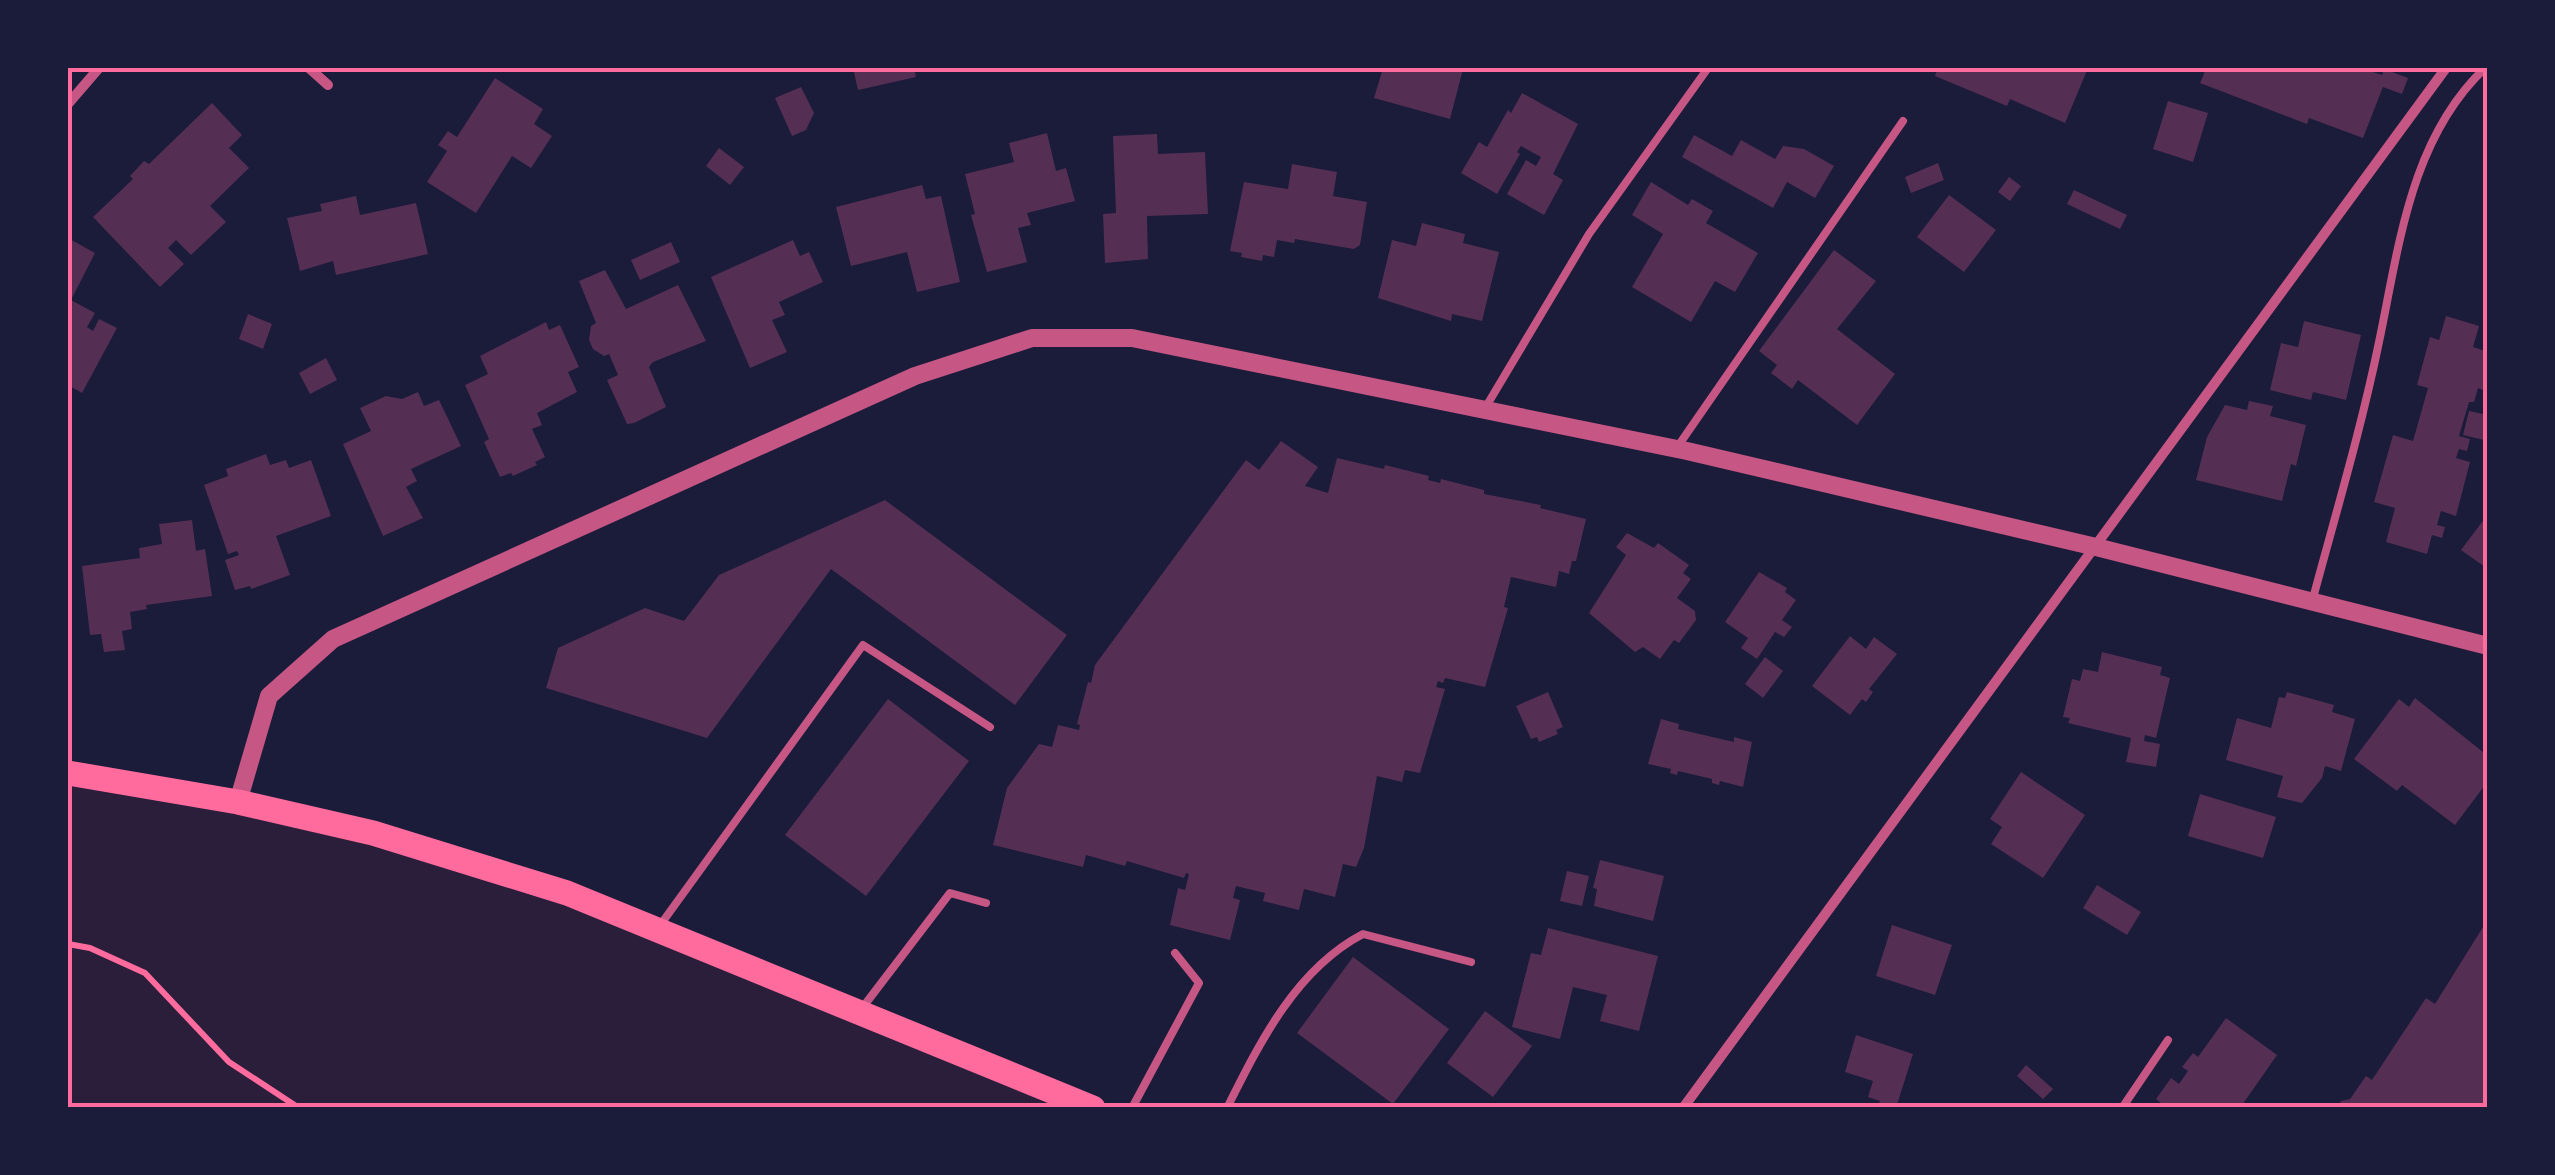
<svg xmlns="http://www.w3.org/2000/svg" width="2555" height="1175" font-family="Jost,sans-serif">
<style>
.green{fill:#2a1e3b}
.building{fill:#542f53}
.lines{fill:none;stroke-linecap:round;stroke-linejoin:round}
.path{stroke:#ff6b9d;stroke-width:6}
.service{stroke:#c65784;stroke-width:8}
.minor{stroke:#c65784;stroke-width:10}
.tertiary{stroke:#c65784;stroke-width:18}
.primary{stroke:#ff6b9d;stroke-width:25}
.neatline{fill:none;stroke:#ff6b9d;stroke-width:4}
</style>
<rect width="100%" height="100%" fill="#1b1b3a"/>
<path class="green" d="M68,775l444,99 581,233h-1025z"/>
<path class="building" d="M853,68h61l2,9 -58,13z
M1383,68l80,1 -13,50 -76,-21z
M1938,68h150l-23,55 -55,-24 -3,7 -72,-30z
M2196,68h165l21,7 2,-6 24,9 -6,16 -19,-7 -20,51 -54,-20 -2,6 -107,-41 5,-12z
M495,78l48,31 -9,15 18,12 -21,32 -19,-12 -36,57 -49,-31 20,-31 -9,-6 10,-14 9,6z
M801,87l13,26 -8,17 -14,6 -17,-38z
M1522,93l56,31 -25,50 10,6 -19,35 -37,-21 19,-34 10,6 5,-9 -20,-11 -4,6 3,2 -23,40 -36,-21 18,-31 8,5 21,-37 3,3z
M2168,101l40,12 -15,49 -40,-13z
M212,103l30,32 -13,13 20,20 -39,38 16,16 -35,33 -15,-15 -8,8 16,16 -24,23 -67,-70 40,-38 -3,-3 14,-15 5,3z
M1047,133l9,38 10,-3 9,33 -48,12 4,12 -13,3 9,34 -40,10 -16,-57 4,-1 -10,-40 49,-12 -5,-19z
M1157,134l1,20 47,-2 3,62 -61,2 1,43 -43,4 -2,-49 13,-1 -3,-77z
M1694,135l38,21 9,-16 34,19 8,-13 21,3 30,17 -19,32 -28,-16 -14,26 -91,-51z
M719,148l25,19 -14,18 -24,-19z
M1938,163l6,17 -33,13 -6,-16z
M1292,164l45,8 -4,24 34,6 -7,43 -6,4 -59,-10 -1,4 -17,-3 -3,17 -11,-2 -1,6 -21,-4 1,-4 -12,-2 14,-69 44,7z
M2009,177l12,9 -11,15 -12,-9z
M1651,182l37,23 4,-6 21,12 -7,12 52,30 -23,39 -20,-11 -24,41 -59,-35 31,-53 -31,-19z
M922,185l4,14 15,-3 19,86 -43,10 -10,-40 -56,14 -15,-59z
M2074,190l53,25 -7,14 -53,-25z
M1949,195l47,35 -32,42 -47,-35z
M356,196l4,19 56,-12 12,51 -92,21 -3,-14 -33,10 -13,-53 35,-7 -2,-7z
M1422,223l43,11 -2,9 36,9 -17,69 -30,-7 -1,7 -73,-23 14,-58 24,6z
M68,238l27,15 -24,47 24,13 -8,14 6,4 6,-12 18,9 -35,65 -14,-8z
M793,240l7,16 9,-4 14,30 -44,20 6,13 -13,5 15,32 -37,16 -39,-91z
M671,242l9,20 -40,18 -9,-20z
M1834,250l42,31 -39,48 58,45 -38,51 -59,-45 -6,9 -21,-16 6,-8 -18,-14z
M605,270l21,39 52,-24 28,56 -53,21 -4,5 17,40 -32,16 -7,1 -20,-44 11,-5 -9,-21 -5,2 -11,-7 -4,-9 2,-14 5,-3 -17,-42z
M248,314l24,10 -9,25 -24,-10z
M2446,316l33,10 -6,21 15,5v30l-3,9 -7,-3 -4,14h-5l-10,34 11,3 -3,12 -8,-2 -3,9 14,4 -14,54 -15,-5 -4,14 8,2 -3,11 -10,-3 -5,19 -41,-12 9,-34 -21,-6 19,-67 20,6 15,-53 -11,-3 13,-48 9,3z
M2304,321l57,14 -15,65 -33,-8 -2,8 -41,-10 11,-47 17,4z
M546,322l3,8 11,-5 19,42 -11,5 9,20 -40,21 5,12 -10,4 13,28 -10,5 2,3 -24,11 -2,-3 -11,4 -16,-35 5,-3 -24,-54 23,-11 -8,-18z
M326,358l11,22 -27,14 -11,-21z
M418,392l6,14 15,-6 22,46 -50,23 6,12 -11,6 17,31 -40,18 -40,-92 28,-13 -11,-23 26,-12 16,3z
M2249,401l24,5 -3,10 36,9 -10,41 -5,-2 -9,37 -86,-21 11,-43 18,-32 22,5z
M2469,411l19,4v26l-25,-6z
M1281,441l37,26 -13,19 23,7 9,-35 47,11 1,-4 44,11 -1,4 12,3 1,-4 43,11v4l57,11 -1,3 46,11 -10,42h-4l-3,13 -10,-3 -3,16 -45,-10 -7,30 4,1 -23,79 -40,-9 -2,5 -5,-2 -2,6 9,2 -25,84 -15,-3 -3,12 -25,-6 -13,72 -8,19 -13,-3 -8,33 -31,-8 -5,21 -36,-9 2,-8 -29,-7 -3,12 7,2 -10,40 -60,-15 8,-37 7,2 4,-16 -3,-1 -2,5 -57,-17 -2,5 -39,-11 -3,12 -90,-22 14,-57 32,-44 13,3 6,-22 21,5 1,-5 -3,-1 11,-42 3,1 4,-18 151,-205 13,10z
M266,454l4,11 16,-5 3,8 22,-8 20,56 -55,20 14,39 -39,14 -1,-3 -15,4 -10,-30 14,-5 -2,-4 -9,3 -24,-69 24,-9 -2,-7z
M885,500l182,135 -52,70 -184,-136 -124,169 -161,-50 12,-40 87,-40 39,13 35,-46z
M2488,514v50l-3,3 -24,-17z
M192,520l4,31 9,-2 7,47 -66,9 1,4 -17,3 2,17 -10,2 3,19 -21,2 -3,-18 -11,1 -8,-69 58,-8 -1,-10 23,-4 -3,-20z
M1627,533l27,15 4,-5 31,22 -6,8 8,6 -14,19 18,13 1,9 -17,23 -5,-3 -14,19 -17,-12 -8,5 -46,-39 37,-58 -10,-8z
M1759,572l28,16 -2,4 11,8 -14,20 10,7 -8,10 -9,-5 -18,27 -16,-11 7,-10 -23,-16z
M1850,636l16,13 8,-12 23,17 -28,35 4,3 -7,10 -4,-3 -12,16 -38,-29z
M2102,652l60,15 -2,8 10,3 -14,60 -11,-3 -1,6 16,3 -4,23 -30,-5 5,-24 -63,-15 2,-5 -7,-1 9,-38 8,2 3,-12 15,3z
M1765,657l18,14 -20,27 -18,-14z
M1548,692l15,35 -7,3 2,4 -19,8 -2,-5 -6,2 -15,-33z
M2287,692l47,13 -2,7 23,7 -14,52 -16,-5 -3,12 -20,25 -25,-6 6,-21 -57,-16 11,-42 34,10 8,-31 6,1z
M2415,698l73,58v25l-33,44 -53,-40 -5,6 -43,-32 45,-60 10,8z
M888,699l81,62 -103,135 -81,-61z
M1661,719l18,5 -1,5 56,13v-5l18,5 -9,45 -23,-6 -1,4 -7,-2v-4l-34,-8 -1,4 -7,-2 1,-4 -23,-5z
M2021,772l64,43 -42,63 -52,-34 11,-17 -12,-8z
M2200,794l76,23 -13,41 -75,-22z
M1600,860l64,16 -11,45 -59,-15 3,-17 -4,-1z
M1567,871l22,5 -7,30 -22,-5z
M2097,885l44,27 -14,23 -44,-27z
M2488,919v189h-151l4,-7 9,-2 16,-23 6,4 54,-82 9,6z
M1892,925l60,20 -17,50 -59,-19z
M1548,928l110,28 -19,75 -39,-10 7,-26 -34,-8 -13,52 -48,-12 19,-74 10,2z
M1353,957l96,72 -56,75 -96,-71z
M1485,1011l47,35 -39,51 -46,-34z
M2226,1018l51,37 -37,53h-73l-11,-9 15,-21 8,6 9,-13 -6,-4 11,-14 5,4z
M1856,1035l57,19 -17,54h-19l3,-7 -12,-4 5,-16 -28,-9z
M2026,1065l27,24 -10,10 -26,-23z"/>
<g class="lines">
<path class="path" d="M68,944l22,4 55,25 84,89 70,46"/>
<path class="service" d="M1484,410l105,-176 119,-166
M1676,449l227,-328
M2312,602c23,-86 49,-172 67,-260 20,-95 31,-203 106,-274
M661,924l202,-279 127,82
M863,1007l87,-114 36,10
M1132,1108l67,-125 -24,-30
M1227,1108c33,-66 69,-139 136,-174l108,28
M2122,1108l46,-68"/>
<path class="minor" d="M309,68l19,17
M68,104l31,-36
M1683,1108l763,-1040"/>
<path class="tertiary" d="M238,802l31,-106 64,-57 582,-263 117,-38h100l555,113 409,96 392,99"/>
<path class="primary" d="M68,773l170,29 135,31 194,60 526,215"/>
</g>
<rect width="2555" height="1175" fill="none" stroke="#1b1b3a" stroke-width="140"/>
<rect x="70" y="70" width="2415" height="1035" class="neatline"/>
</svg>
